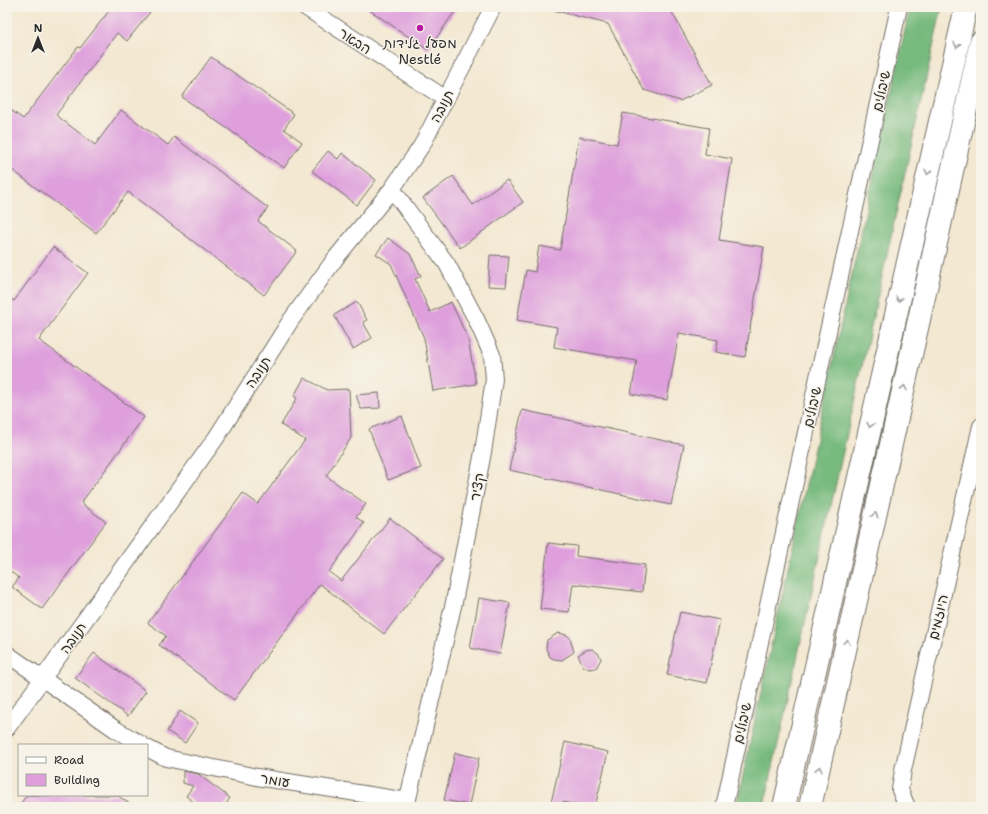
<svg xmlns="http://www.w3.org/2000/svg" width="988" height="814" font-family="'Shantell Sans','Playpen Sans Hebrew',sans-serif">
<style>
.forest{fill:#77ba7e;stroke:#517254}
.building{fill:#de9fdc}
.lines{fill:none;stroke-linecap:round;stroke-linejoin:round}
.minor-casing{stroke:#716d65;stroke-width:18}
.highway-casing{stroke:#716d65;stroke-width:24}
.minor{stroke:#fff;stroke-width:16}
.highway{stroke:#fff;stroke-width:22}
.oneway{stroke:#a0a0a0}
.poi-dot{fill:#b5179e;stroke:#f7f3e8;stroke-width:1.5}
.labels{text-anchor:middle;stroke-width:3;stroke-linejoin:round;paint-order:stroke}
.street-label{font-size:14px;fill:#2b2b2b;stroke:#f7f3e8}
.poi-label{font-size:14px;fill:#2b2b2b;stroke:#f7f3e8}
</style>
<rect width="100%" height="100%" fill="#f7f3e8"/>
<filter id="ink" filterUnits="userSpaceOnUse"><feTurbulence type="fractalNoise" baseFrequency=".025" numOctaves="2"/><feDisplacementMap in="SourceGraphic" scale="8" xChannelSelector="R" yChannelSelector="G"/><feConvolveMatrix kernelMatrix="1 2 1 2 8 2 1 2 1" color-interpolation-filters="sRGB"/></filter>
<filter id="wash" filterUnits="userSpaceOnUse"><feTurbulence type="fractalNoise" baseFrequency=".012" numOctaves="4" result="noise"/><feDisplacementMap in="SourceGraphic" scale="16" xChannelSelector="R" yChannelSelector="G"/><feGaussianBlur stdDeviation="0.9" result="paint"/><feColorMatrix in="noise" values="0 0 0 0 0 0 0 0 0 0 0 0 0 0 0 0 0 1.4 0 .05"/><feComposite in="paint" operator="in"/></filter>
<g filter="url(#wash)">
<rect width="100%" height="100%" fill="#f3e8d1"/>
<path class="forest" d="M910,7h32l-178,800h-28z"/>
<g id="blocks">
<path class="building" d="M112,7h42l-27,34 -10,-8 -61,82 39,30 26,-35 47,35 6,-8 94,71 -10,13 39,30 -33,44 -136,-103 -32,41 -89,-67v-51l4,-5 12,9 55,-72 2,1z
M365,7h93l-30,43z
M553,7h116l43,78 -32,16 -36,-11 -36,-66 -55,-14z
M211,57l83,57 -10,15 18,13 -18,26 -102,-71z
M623,113l86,15 -4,26 27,5 -13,81 45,7 -19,110 -29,-5 2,-12 -39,-7 -12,67 -36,-6 6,-33 -83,-14 3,-20 -40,-7 9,-50 9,2 4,-26 21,4 19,-113 38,7z
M328,151l10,8 4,-6 34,27 -19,25 -45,-34z
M453,176l20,29 34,-25 16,22 -63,46 -37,-50z
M388,238l22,16 11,22 -6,3 15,33 21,-10 17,37 8,45 -43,7 -9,-53 -33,-74 -15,-10z
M53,247l35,26 -49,67 105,77 -63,86 25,19 -64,87 -30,-22 7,-9 -12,-9v-273l7,5z
M490,255l19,1 -3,31 -18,-1z
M357,302l10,18 -4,2 9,16 -19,11 -19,-34z
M304,378l23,12 22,-1 2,49 -25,38 40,28 -10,13 8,6 -35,49 12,9 49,-63 53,41 -59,75 -64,-50 -86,116 -75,-55 7,-9 -18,-13 95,-130 15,11 47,-64 -24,-15 16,-27 -3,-2z
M379,393l1,15 -19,1 -5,-14z
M522,410l162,35 -13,60 -162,-35z
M402,416l19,52 -33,12 -19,-51z
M548,543l29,3 -1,10 69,9 -3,27 -69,-8 -4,28 -29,-3z
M479,598l31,5 -10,51 -30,-6z
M680,612l40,8 -13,63 -40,-8z
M558,633l9,2 3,3 4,14 -12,8 -8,-1 -4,-2 -4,-8 1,-9z
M592,649l6,4 3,6 -5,9 -7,1 -6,-3 -5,-11 8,-5z
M94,653l52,38 -18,25 -53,-38z
M180,711l18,12 -13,20 -18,-12z
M565,742l43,10 -13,55h-11l-21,-5 -1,5h-12z
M455,753l24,5 -10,47 -25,-5z
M183,771l15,3 32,24 -6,9h-24l-14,-11 7,-10 -10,-3z
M27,795h90l17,12h-116z"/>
</g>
</g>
<g filter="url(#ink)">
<use href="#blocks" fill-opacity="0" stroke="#716d65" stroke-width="1"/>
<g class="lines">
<defs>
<path id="minor" d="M305,7l141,92
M392,189l55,75 30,57 15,34 2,24 -11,73 -29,150 -48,205
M7,654l108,75 27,16
M7,728l209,-290 75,-118 44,-61 57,-70 30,-44 71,-138
M147,748l19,10 91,19 150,24
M724,807l175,-800
M907,807l-7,-17 3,-20 78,-344"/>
<path id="highway" d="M784,807l182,-800
M810,807l171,-765"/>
</defs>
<use href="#minor" class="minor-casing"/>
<use href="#highway" class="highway-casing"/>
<use href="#minor" class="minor"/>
<use href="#highway" class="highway"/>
</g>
<defs><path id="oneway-chevron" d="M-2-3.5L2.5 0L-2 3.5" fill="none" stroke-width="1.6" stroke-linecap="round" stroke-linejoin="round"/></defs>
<g class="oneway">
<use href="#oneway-chevron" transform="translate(957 45) rotate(103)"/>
<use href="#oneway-chevron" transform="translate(928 172) rotate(103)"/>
<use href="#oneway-chevron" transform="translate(899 299) rotate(103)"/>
<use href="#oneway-chevron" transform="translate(904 388) rotate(-77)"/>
<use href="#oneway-chevron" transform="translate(870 425) rotate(103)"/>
<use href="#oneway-chevron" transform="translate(875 515) rotate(-77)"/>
<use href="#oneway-chevron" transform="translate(847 642) rotate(-77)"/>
<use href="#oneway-chevron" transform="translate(819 769) rotate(-77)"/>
</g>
</g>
<circle class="poi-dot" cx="420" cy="28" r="4"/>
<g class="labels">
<g class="street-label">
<text transform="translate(355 41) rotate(33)" y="5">הבאר</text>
<text transform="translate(881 91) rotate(-78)" y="5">שיבולים</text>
<text transform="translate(442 106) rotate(-63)" y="5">תנובה</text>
<text transform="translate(258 372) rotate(-57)" y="5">תנובה</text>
<text transform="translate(812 407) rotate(-78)" y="5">שיבולים</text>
<text transform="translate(477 487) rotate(-79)" y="5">קציר</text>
<text transform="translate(938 617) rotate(-77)" y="5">היוזמים</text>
<text transform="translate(73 638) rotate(-55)" y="5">תנובה</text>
<text transform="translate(742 723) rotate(-78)" y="5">שיבולים</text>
<text transform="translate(275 780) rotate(9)" y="5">עומר</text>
</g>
<g class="poi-label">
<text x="420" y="48">מפעל גלידות<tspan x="420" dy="16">Nestlé</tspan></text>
</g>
</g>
<rect width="988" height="814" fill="none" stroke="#f7f3e8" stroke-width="24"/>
<rect x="18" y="744" width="130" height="52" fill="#f7f3e8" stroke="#a5a39c"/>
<rect x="26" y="757" width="20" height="6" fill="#ffffff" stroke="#a5a39c"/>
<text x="54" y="764" font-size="12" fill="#2b2b2b">Road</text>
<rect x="26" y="774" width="20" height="12" fill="#de9fdc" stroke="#a5a39c"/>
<text x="54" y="784" font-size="12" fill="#2b2b2b">Building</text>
<g transform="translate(38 38)" stroke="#f7f3e8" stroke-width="3" paint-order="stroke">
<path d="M0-3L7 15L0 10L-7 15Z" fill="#2b2b2b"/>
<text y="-6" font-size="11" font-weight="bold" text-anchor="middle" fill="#2b2b2b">N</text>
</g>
</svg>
